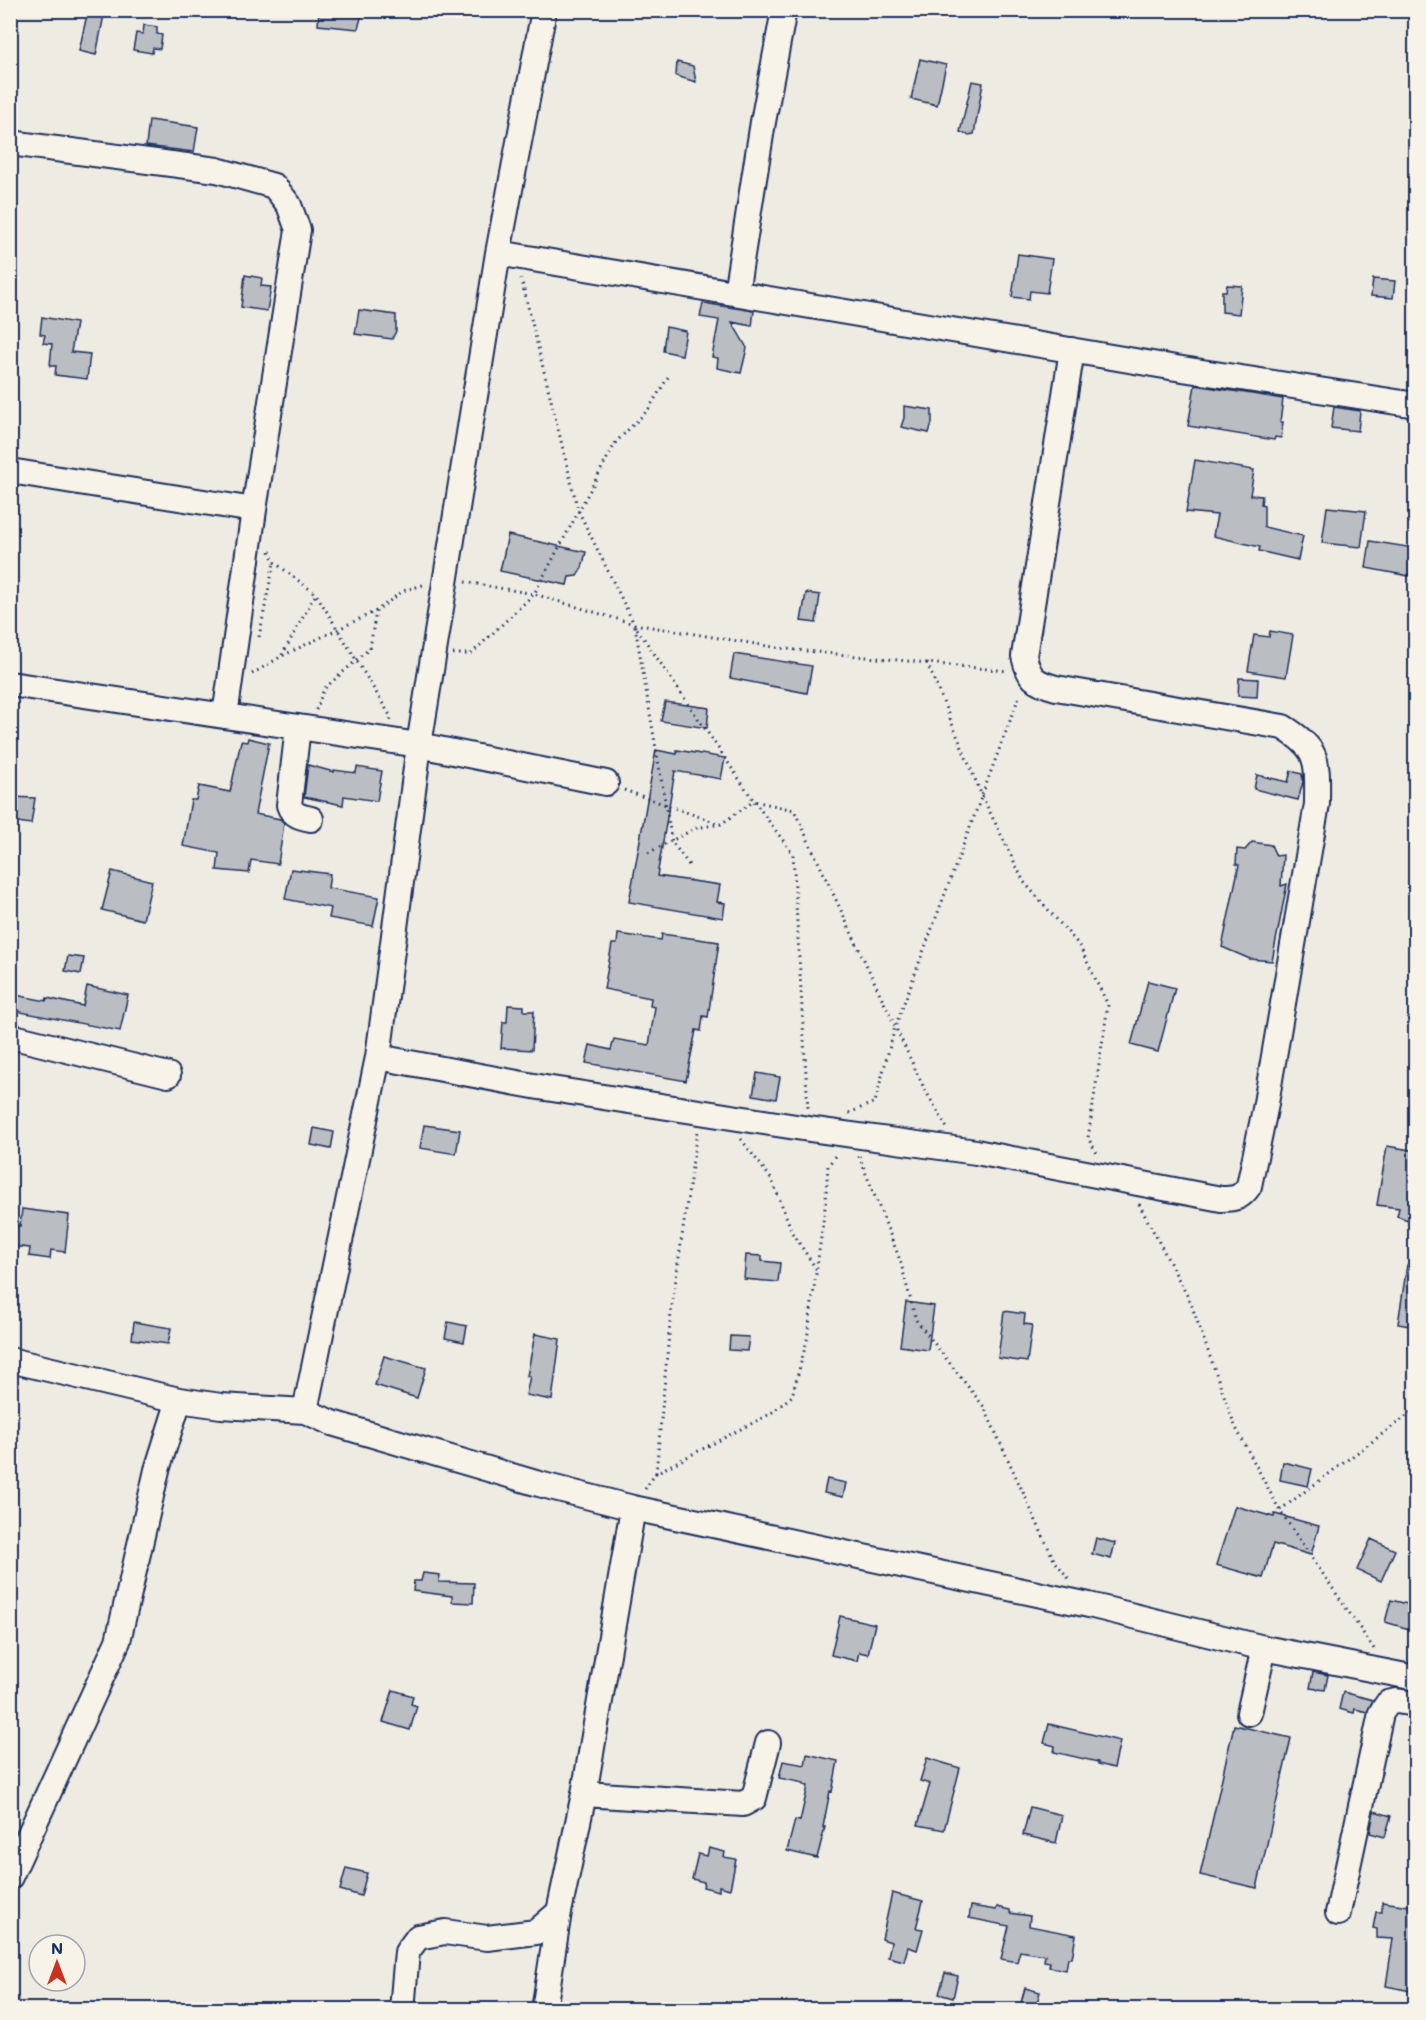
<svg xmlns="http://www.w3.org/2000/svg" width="1426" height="2020" font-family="Mali,sans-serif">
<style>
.building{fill:#babdc2;stroke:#1b2f5e;stroke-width:1.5}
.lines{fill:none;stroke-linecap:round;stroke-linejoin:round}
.minor-casing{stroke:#1b2f5e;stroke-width:28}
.path{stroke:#1b2f5e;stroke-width:3;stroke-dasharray:1.5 4.5;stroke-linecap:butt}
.minor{stroke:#f7f3e8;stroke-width:24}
</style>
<rect width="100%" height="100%" fill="#eeebe2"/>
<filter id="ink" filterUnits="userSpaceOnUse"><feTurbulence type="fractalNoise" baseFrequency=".0167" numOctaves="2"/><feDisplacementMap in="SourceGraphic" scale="12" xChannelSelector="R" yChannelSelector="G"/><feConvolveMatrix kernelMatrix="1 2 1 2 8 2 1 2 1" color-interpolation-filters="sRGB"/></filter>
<g filter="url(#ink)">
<path class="building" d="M88,10h17l-9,45 -17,-4z
M319,10h44l-5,19 -40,-4z
M144,25l13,2v7l5,1 -2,14 -7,-1 -1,5 -19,-3 3,-17 7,1z
M920,59l26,6 -9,40 -26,-6z
M677,62l16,4 3,16 -20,-6z
M972,81l11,2 -9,51 -6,1 -8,-3z
M149,120l49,7 -4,25 -48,-6z
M1018,254l34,5 -5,34 -17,-2 -1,8 -17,-2z
M245,275l17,3 -1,8 10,1 -4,24 -26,-4z
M1373,279l22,2 -2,17 -22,-2z
M1227,285l15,1 -3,28 -17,-2v-21h4z
M703,303l51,8 -2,15 -20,-4 15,26 -6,25 -24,-5 1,-10 -6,-1 7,-37 -19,-3z
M359,310l37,5v16l-4,8 -37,-5z
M42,317l34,6 -5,29 19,2 -3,25 -32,-4 1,-9h-6l2,-22 -9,-1 2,-8 -5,-1z
M666,327l20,4 -4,24 -19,-4z
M1195,385l88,14 -3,23h3l-2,16 -6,-1 -1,3 -86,-14z
M904,406l28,4v13l-3,10 -28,-6 3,-9z
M1334,407l26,4 -2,20 -27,-3z
M1195,460l59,10 -4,25 12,1 -1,8 3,1v22l39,9 -5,24 -39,-9 1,-4 -47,-11 4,-21 -31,-3z
M1327,507l39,4 -5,36 -39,-4z
M508,535l78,17 -4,16 -5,8 -8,1 -2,8 -67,-14z
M1370,541l44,7 -5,28 -43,-8z
M806,593l14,2 -4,28 -15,-2z
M1270,631l23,4 -7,42 -38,-6 6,-36 15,2z
M734,654l78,12 -5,27 -77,-15z
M1239,678l19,1 -1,18 -19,-1z
M665,702l44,6 -2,20 -46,-7z
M248,738l21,5 -14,71 25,5 4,4 -6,41 -27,-4 -2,13 -32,-3 2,-17 -36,-7 8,-46h5l3,-14 31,6 11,-51 6,1z
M656,750l21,4v-4l48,8 -4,21 -46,-8 -18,105 63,9 -3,17 8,1 -2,15 -94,-16z
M308,765l26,7v-2l22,3 1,-6 25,4 -5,30 -33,-5 -1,9 -39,-8z
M1291,771l11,3 1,8 -5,18 -44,-11 3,-14 31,7z
M10,797l25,1 -4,26 -21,-3z
M1252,842l19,3 5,11 7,-1 -2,31 6,-2 -15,77 -22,-2 -28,-12 17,-82 -3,-1 1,-15 8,1z
M291,869l39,5 -2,14 51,9 -6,29 -44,-8 2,-10 -46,-9z
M112,871l40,10 -9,39 -41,-10z
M618,934l43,6 1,-6 57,8 -11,75 -5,-1 -2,15 -5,-1 -10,51 -100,-18 4,-18 21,5 3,-11 35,6 6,-38 -5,-1 1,-8 -47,-9 8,-45h5z
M68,956l16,2 -3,16 -16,-3z
M1148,981l27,7 -17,64 -27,-7z
M87,986l41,9 -8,36 -110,-21v-16l36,7 1,-3 36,8z
M508,1005l16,1v5h10l-2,39 -31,-2 2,-26h4z
M757,1073l23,4 -4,22 -23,-4z
M424,1125l36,5 -4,24 -36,-6z
M314,1128l20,4 -3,17 -20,-4z
M1387,1146l29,5v72l-19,-7 2,-8 -22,-3z
M22,1209l47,6 -4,37 -14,-2 -1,9 -21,-3 1,-8 -18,-2 3,-21 5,1z
M746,1255l16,1v5l18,2 -2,19 -34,-3z
M1407,1265h9v62l-18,-3z
M906,1302l28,4 -6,44 -28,-4z
M1004,1311l21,3 -1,10 8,1 -5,37 -29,-4z
M134,1322l37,6 -3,16 -36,-5z
M448,1322l19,4 -3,16 -19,-4z
M535,1334l25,5 -8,61 -26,-5 4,-19h-3z
M730,1336l19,1 -2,14 -18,-1z
M384,1356l42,12 -9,30 -42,-13z
M1283,1462l29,7 -4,17 -28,-6z
M827,1479l19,4 -3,14 -19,-4z
M1235,1506l39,11 1,-3 44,12 -8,29 -38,-11 -10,34 -47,-13z
M1096,1538l19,5 -4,16 -19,-5z
M1371,1539l24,11 -14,31 -24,-11z
M423,1573l17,2 -1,7 35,1 -1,20 -21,-1v-6l-39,-5 1,-10h7z
M1391,1600l25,6v25l-31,-9z
M840,1616l35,8 -7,30 -9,-2 -2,9 -26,-6z
M1313,1672l15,3 -3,15 -15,-2z
M393,1690l20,6 -2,8 6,2 -7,24 -27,-8z
M1343,1692l30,8 -6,12 -12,-3 -1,4 -15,-4z
M1049,1724l71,17 -6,27 -16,-4v-2l-44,-10 1,-6 -11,-3z
M1234,1725l57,13 -34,150 -57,-13z
M807,1754l31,7 -6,31 -2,-1 -7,36h2l-8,31 -30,-7 8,-31 5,1 8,-35 -4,-1v-2l-25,-5 4,-17 22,4z
M927,1758l33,10 -16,62 -26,-5 12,-41 -10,-3z
M1030,1807l32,8 -6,28 -33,-8z
M1374,1811l17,5 -6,21 -15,-4z
M709,1848l16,4 -1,5 12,2 -6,30 -11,-3v5l-16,-4 1,-5 -12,-3 6,-25 9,2z
M346,1868l21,5 -6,23 -21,-6z
M892,1893l31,8 -7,27 7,1 -6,21 -9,-3 -4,14 -16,-4 3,-15 -9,-3z
M1382,1902l34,5v85l-30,-6 7,-47 -16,-1v-9l-4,-1 3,-16h6z
M971,1906l25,4 1,-3 13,3v3l20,3 -1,10 47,9 -4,23h-4l-2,12 -17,-3 1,-5 -6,-1 1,-6 -25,-4 -3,11 -16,-3 8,-33 -40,-8z
M945,1973l13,3 -5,22 -14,-4z
M1025,1988l15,4 -5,18h-16z"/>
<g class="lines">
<defs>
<path id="minor" d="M10,143l207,27 57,16 15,19 9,25 -44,280 -29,206
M498,253l678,115 240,37
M736,293l27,-171 21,-112
M10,471l244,39
M10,684l409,61 187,38
M298,727l-9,78c3,10 12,12 22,14
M10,1036l158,39
M378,1057l161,30 270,42 167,23 245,47c14,0 20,-1 28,-13l16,-77 52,-305c0,-42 4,-54 -34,-77l-227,-39c-22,-6 -27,-10 -32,-32l48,-306
M10,1360l169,40
M305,1411l73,-354 41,-312 79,-492 46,-243
M1249,1713l15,-65
M584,1794l159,10 11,-6 14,-55
M10,1877l108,-236 39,-171 22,-70 42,6 84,5 27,12 207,61 94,24 456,97 175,43 152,30
M1338,1913l43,-200 7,-10 8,-2 20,3
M402,2010l5,-58 11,-15 27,-5 42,6 49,-6 23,-20
M544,2010l15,-98 25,-118 49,-286"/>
</defs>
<use href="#minor" class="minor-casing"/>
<path class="path" d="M521,278l57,232 56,114 152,25 222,22
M270,551l4,11 42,32 75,123 -1,4
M465,582l69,12 100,30 120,177 40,9 130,278 23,40
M635,626l37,216 17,23
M259,637l15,-75
M453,654h18l63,-60 82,-152 32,-32 22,-36
M282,655l34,-61
M927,663l55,133 42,86 55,63 29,60 -20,133 10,17
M252,674l30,-18 94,-45 27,-20 20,-6
M316,710l8,-21 46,-41 6,-37
M624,790l96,34
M648,853l48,-25 25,-4 33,-23 39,53 15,255
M849,1113l26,-11 20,-75 125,-333
M741,1139l31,41 21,54 24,36
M859,1156l41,104 16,60 68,87 70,153 15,19
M1139,1204l51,97 45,125 45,85 94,138
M656,1473l15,-160 26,-181
M645,1489l11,-16 114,-59 22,-18 15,-56 18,-132 3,-42 9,-13
M1280,1510l136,-101"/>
<use href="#minor" class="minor"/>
</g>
</g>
<rect width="1426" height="2020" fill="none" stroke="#f7f3e8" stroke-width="36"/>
<rect x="18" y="18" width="1390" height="1984" fill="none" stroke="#1b2f5e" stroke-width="2" filter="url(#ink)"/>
<g transform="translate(57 1963)"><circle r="28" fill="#f7f3e8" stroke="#9fa5b1" stroke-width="1.5"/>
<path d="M0-4.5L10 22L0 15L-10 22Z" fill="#c8321e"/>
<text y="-9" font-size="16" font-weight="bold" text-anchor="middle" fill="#1b2f5e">N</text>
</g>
</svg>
